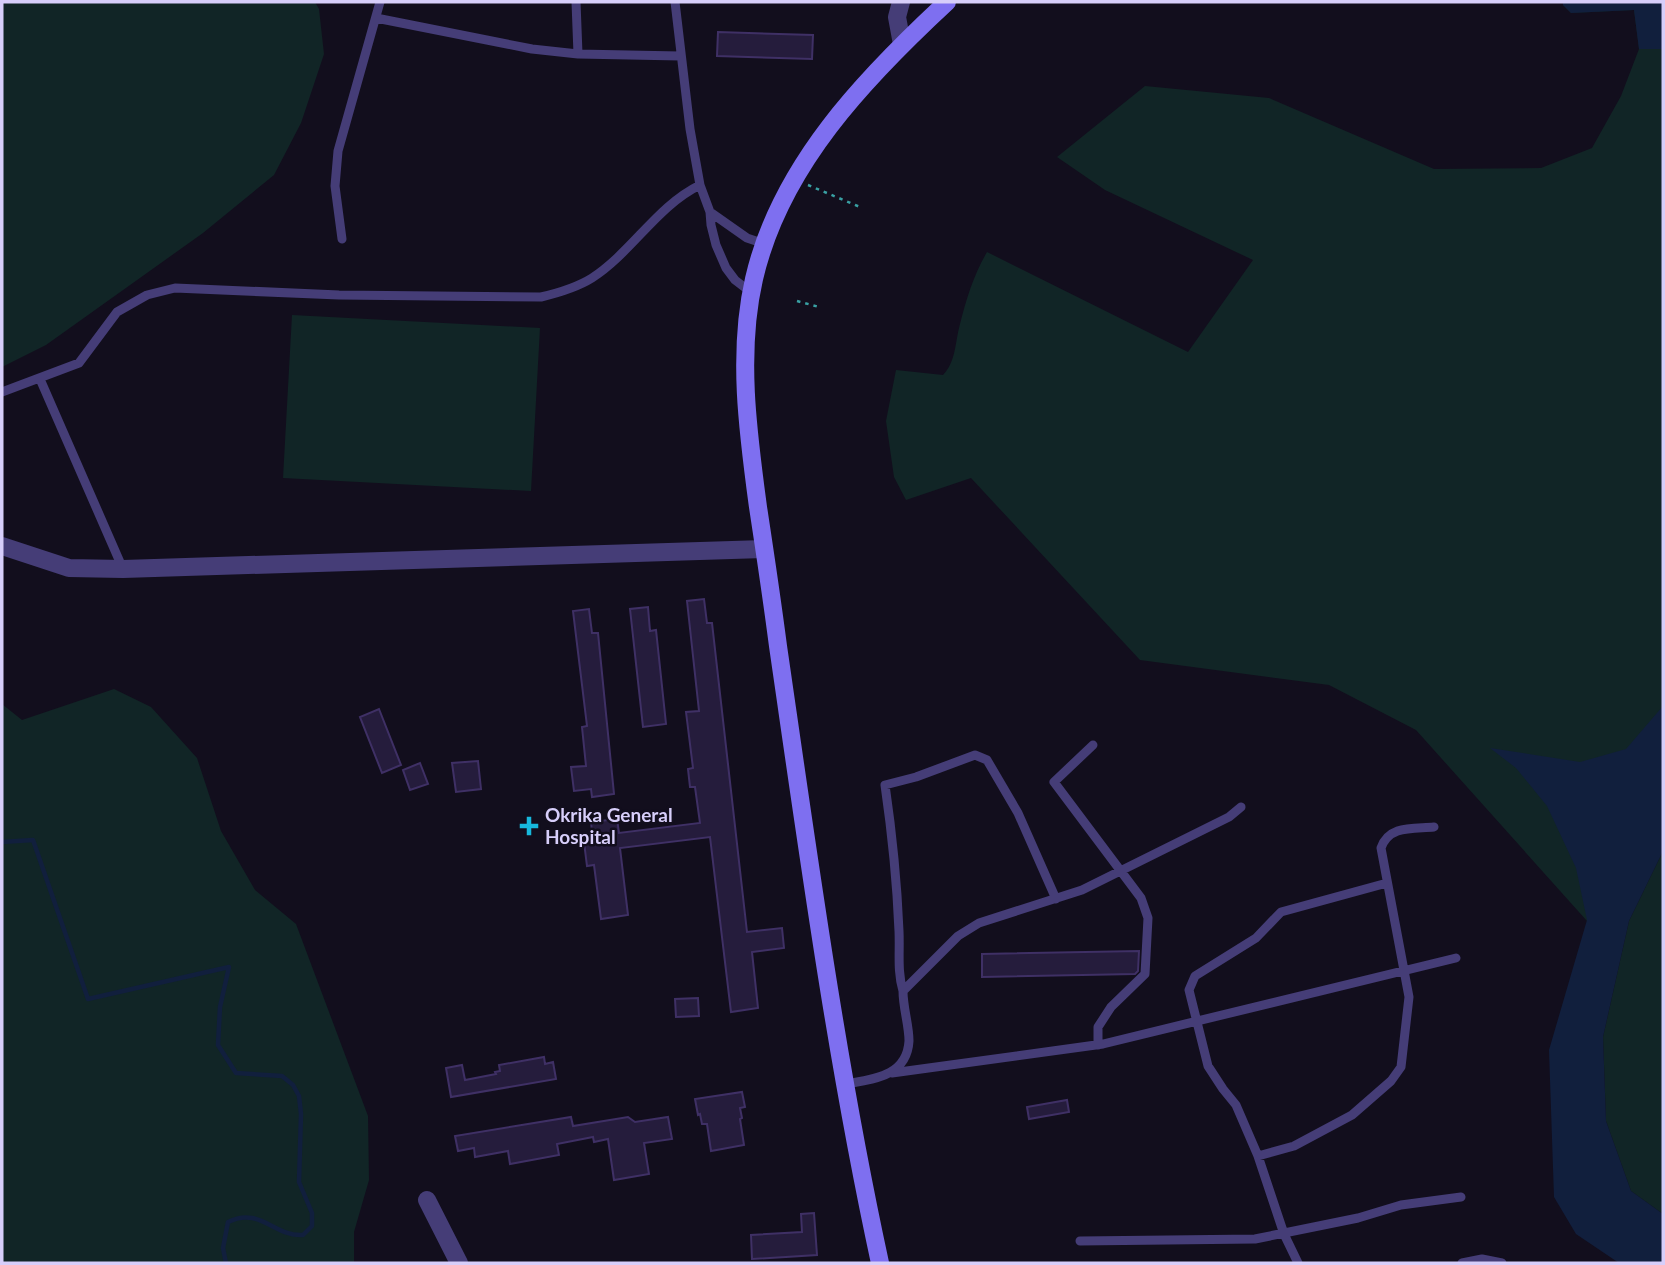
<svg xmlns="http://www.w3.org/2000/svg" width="1665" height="1265" font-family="Lato,sans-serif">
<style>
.green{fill:#112526}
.water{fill:#111f3d}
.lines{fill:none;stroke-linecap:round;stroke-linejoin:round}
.stream{stroke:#111f3d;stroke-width:4.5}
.building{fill:#251c3c;stroke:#3f3065;stroke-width:2}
.path{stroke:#39a0a3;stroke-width:2.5;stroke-dasharray:3.5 5;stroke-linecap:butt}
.lane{stroke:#453d77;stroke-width:9}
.street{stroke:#453d77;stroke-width:18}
.secondary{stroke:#7e6ff0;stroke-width:18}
.poi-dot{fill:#17b8dd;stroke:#120e1d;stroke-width:2.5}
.labels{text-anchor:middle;stroke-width:5;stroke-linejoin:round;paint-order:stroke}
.poi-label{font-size:19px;font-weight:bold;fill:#d7cefa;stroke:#120e1d;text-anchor:start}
</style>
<rect width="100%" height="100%" fill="#120e1d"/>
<path class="green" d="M2,2h313l4,7 5,45 -23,69 -27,52 -71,58 -157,112 -44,22z
M1563,2h100v767l-76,152 -171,-191 -87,-45 -189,-25 -169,-182 -65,22 -12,-23 -8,-56 10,-51 47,5c13,-13 12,-33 17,-51 6,-24 14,-50 27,-72l201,100 65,-92 -148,-70 -48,-33 88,-71 124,12 165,71 107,-1 51,-20 29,-52 18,-47 -5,-39 -63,3 -8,-8z
M292,315l248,13 -9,163 -248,-13z
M114,689l37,18 46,51 24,73 34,59 41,34 72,192 1,64 -15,52v31h-352v-559l20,16z
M1663,851v363l-32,-23 -25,-70 -3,-84 26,-116z"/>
<path class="water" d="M1563,2h100v47h-24l-5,-39 -63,3 -8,-8z
M1663,706v145l-34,70 -26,116 3,84 25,70 32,23v49h-44l-43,-29 -22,-37 -5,-147 38,-130 -11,-52 -29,-62 -31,-38 -26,-20 90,14 46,-13z"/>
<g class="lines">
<path class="stream" d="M2,842l31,-2 55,159 141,-32 -9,40 -2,38 18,28 46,3 11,9 6,11 2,18 -2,68 13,31v13l-9,9c-29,2 -43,-29 -75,-13l-5,26 3,15"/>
</g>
<path class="building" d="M718,32l95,3 -1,24 -95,-3z
M704,599l3,24h5l35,309 35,-4 2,20 -32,4 6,56 -27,4 -21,-175 -90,11 8,67 -27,4 -7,-54 -7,1 -3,-24 9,-1 -2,-19 26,-3 2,14 81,-10 -5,-36h-5l-2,-18 5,-1 -7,-56 13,-1 -12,-110z
M648,607l2,24 6,-1 10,94 -23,3 -13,-118z
M589,609l3,24h6l16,161 -22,3 -1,-8 -17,2 -3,-24 15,-1 -4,-39 5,-1 -14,-115z
M379,709l22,56 -19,8 -22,-56z
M478,761l3,28 -25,3 -4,-29z
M420,763l8,21 -18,6 -7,-20z
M1139,951l-1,20 -3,3 -153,3v-23z
M698,998l1,18 -23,1 -1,-18z
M544,1057l1,7 8,-2 3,17 -105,18 -5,-29 16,-3 3,15 31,-6 -1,-2 5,-1 -1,-6z
M742,1092l3,15 -5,1 2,10 -2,1 4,26 -33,6 -4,-27h-5l-2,-10 -2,1 -3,-16z
M1067,1100l2,12 -40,7 -2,-12z
M571,1117l2,9 55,-9 7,5 33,-5 4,22 -28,4 5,31 -35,6 -6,-41 -14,3 -1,-5 -36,7 2,11 -49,9 -2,-13 -33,6 -1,-9 -16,3 -3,-15z
M814,1213l3,42 -65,4 -1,-24 51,-3 -1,-18z"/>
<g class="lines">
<path class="path" d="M808,185l52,22
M797,301l22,6"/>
<path class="lane" d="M576,2l2,52
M675,2l15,127 10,56 10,27 1,13 5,20 10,23 9,12 17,13
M376,18l156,31 46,5 102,2
M710,212l37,26 18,6
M342,239l-7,-53 3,-35 42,-149
M40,379l83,190
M2,392l77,-29 38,-51 30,-17 28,-7 164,7 202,2c17,-4 35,-9 51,-19 40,-26 65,-72 108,-93
M1093,745l-39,37 87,116 7,20 -3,56 -34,33 -13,20v18
M903,991c-6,-20 -3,-39 -4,-60 -2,-49 -7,-98 -14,-146l31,-8 59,-22 12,5 31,53 38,86
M892,1073l211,-29 353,-86
M846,1084c28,-5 61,-8 63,-43 0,-16 -6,-33 -6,-50l55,-55 21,-13 103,-33 147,-73 12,-10
M1258,1156l36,-10 58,-31 39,-34 10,-14 8,-70 -28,-149c8,-23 32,-19 53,-21
M1080,1241l175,-2 103,-21 43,-13 60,-8
M1298,1263l-14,-29 -26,-78 -22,-51 -13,-16 -15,-23 -19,-76 6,-14 61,-38 25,-26 106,-29
M1462,1263l20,-4 20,4"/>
<path class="street" d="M901,2l-4,15 5,27
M2,546l67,22 54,1 641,-20
M427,1200l32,63"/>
<path class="secondary" d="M880,1263c-44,-203 -72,-410 -102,-617 -6,-46 -13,-93 -20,-139 -10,-74 -21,-154 -4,-228 26,-113 111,-201 193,-277"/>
</g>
<path class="poi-dot" d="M525.5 815.5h7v7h7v7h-7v7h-7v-7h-7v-7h7z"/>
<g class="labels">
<g class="poi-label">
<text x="545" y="822">Okrika General<tspan x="545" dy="22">Hospital</tspan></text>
</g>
</g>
<rect width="1665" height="1265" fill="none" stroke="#d7cefa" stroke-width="7"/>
</svg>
